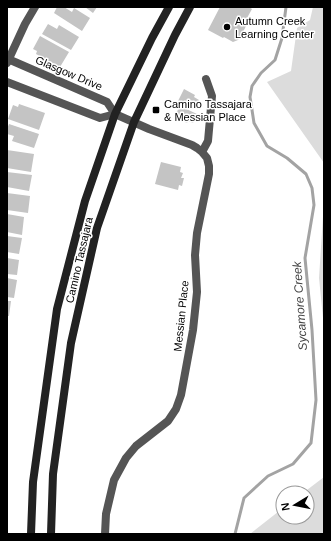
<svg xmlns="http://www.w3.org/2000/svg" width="331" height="541" font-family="Helvetica,sans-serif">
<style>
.green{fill:#dcdcdc}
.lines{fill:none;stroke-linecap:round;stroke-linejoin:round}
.stream{stroke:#a3a3a3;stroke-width:3}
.building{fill:#c4c4c4}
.street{stroke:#555;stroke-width:8}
.secondary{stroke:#222;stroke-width:8}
.poi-dot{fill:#000;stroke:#fff;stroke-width:1.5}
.labels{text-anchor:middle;stroke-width:3;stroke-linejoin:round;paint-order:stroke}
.poi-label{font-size:11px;fill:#000;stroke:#fff;text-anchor:start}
.street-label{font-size:11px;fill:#000;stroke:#fff}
.water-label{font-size:12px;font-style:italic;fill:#444;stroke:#fff}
</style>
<rect width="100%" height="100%" fill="#fff"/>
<path class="green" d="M313,7h11v156l-57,-81 24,-11 6,-43 13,-8z
M324,201v127l-5,-50z
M324,477v57h-74l33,-26v9h24v-24h-4z"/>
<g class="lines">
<path class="stream" d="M235,534l9,-36 24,-22 25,-12 18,-21 5,-43 -4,-70 -7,-72 9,-53 -2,-17 -6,-14 -19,-16 -20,-12 -13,-23 -4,-26 2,-11 9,-13 14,-13 7,-22 4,-31"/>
</g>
<path class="building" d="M57,7h7l8,5 2,-4 16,10 -8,13 -28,-18z
M85,7h12l-4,6z
M220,7h29l3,2 -5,9v6l-5,10v1l-4,5 -5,2 -9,-5 -1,1 -15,-8z
M48,24l9,5 2,-4 20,12 -8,13 -29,-16z
M40,36l29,16 -9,15 -24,-13 1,-3 -4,-2z
M184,89l11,6 -1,2 5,3 -4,9 -17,-8z
M19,104l26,9 -6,17 -31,-11 5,-14 5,2z
M180,106l17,8 -4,9 -5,-2 -1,2 -13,-6z
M9,124l30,10 -5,14 -22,-7 2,-5 -7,-2v-5z
M7,150l27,4 -3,18 -24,-4z
M161,162l20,5 -1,5 3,1 -2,5h3l-2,8 -3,-1 -1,5 -23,-6z
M7,172l25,3 -3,16 -22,-4z
M7,193l23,3 -2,17 -21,-3z
M7,214l17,3 -2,18 -15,-3z
M7,236l15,2 -3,16 -12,-2z
M7,258l12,2 -2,15 -10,-1z
M7,278l10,2 -3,18 -7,-1z
M7,301h4l-2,15h-2z"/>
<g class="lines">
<path class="street" d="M8,59l99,43 8,12 34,15 43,16 5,3 5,4 5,6 2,8v8l-12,59 -2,22 2,37 -4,38 -12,65 -5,14 -8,12 -32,25 -10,12 -12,22 -8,34 -1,20
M7,63l18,-39 10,-17
M7,82l93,36 15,-4
M202,152l6,-11 4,-45 -6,-17"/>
<path class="secondary" d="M31,534l2,-52 24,-173 28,-108 30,-87 37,-76 17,-31
M51,534l2,-60 18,-131 26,-115 37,-106 41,-87 15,-28"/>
</g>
<g class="poi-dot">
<circle cx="227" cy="27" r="4"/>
<rect x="152" y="106" width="8" height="8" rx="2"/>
</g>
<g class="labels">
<g class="poi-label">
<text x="235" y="25">Autumn Creek<tspan x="235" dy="13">Learning Center</tspan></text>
<text x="164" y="108">Camino Tassajara<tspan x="164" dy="13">&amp; Messian Place</tspan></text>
</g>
<g class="street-label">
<text transform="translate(69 73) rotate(23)" y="4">Glasgow Drive</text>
<text transform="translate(79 260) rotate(-77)" y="4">Camino Tassajara</text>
<text transform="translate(181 316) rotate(-84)" y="4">Messian Place</text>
</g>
<g class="water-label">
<text transform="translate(300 306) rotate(-94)" y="4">Sycamore Creek</text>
</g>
</g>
<rect width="331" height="541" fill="none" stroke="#000000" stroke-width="16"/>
<g transform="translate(295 505) rotate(260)"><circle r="19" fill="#ffffff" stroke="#999999"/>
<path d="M0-3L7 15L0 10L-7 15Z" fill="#000000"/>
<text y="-6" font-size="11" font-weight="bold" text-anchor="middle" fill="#000000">N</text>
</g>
</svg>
